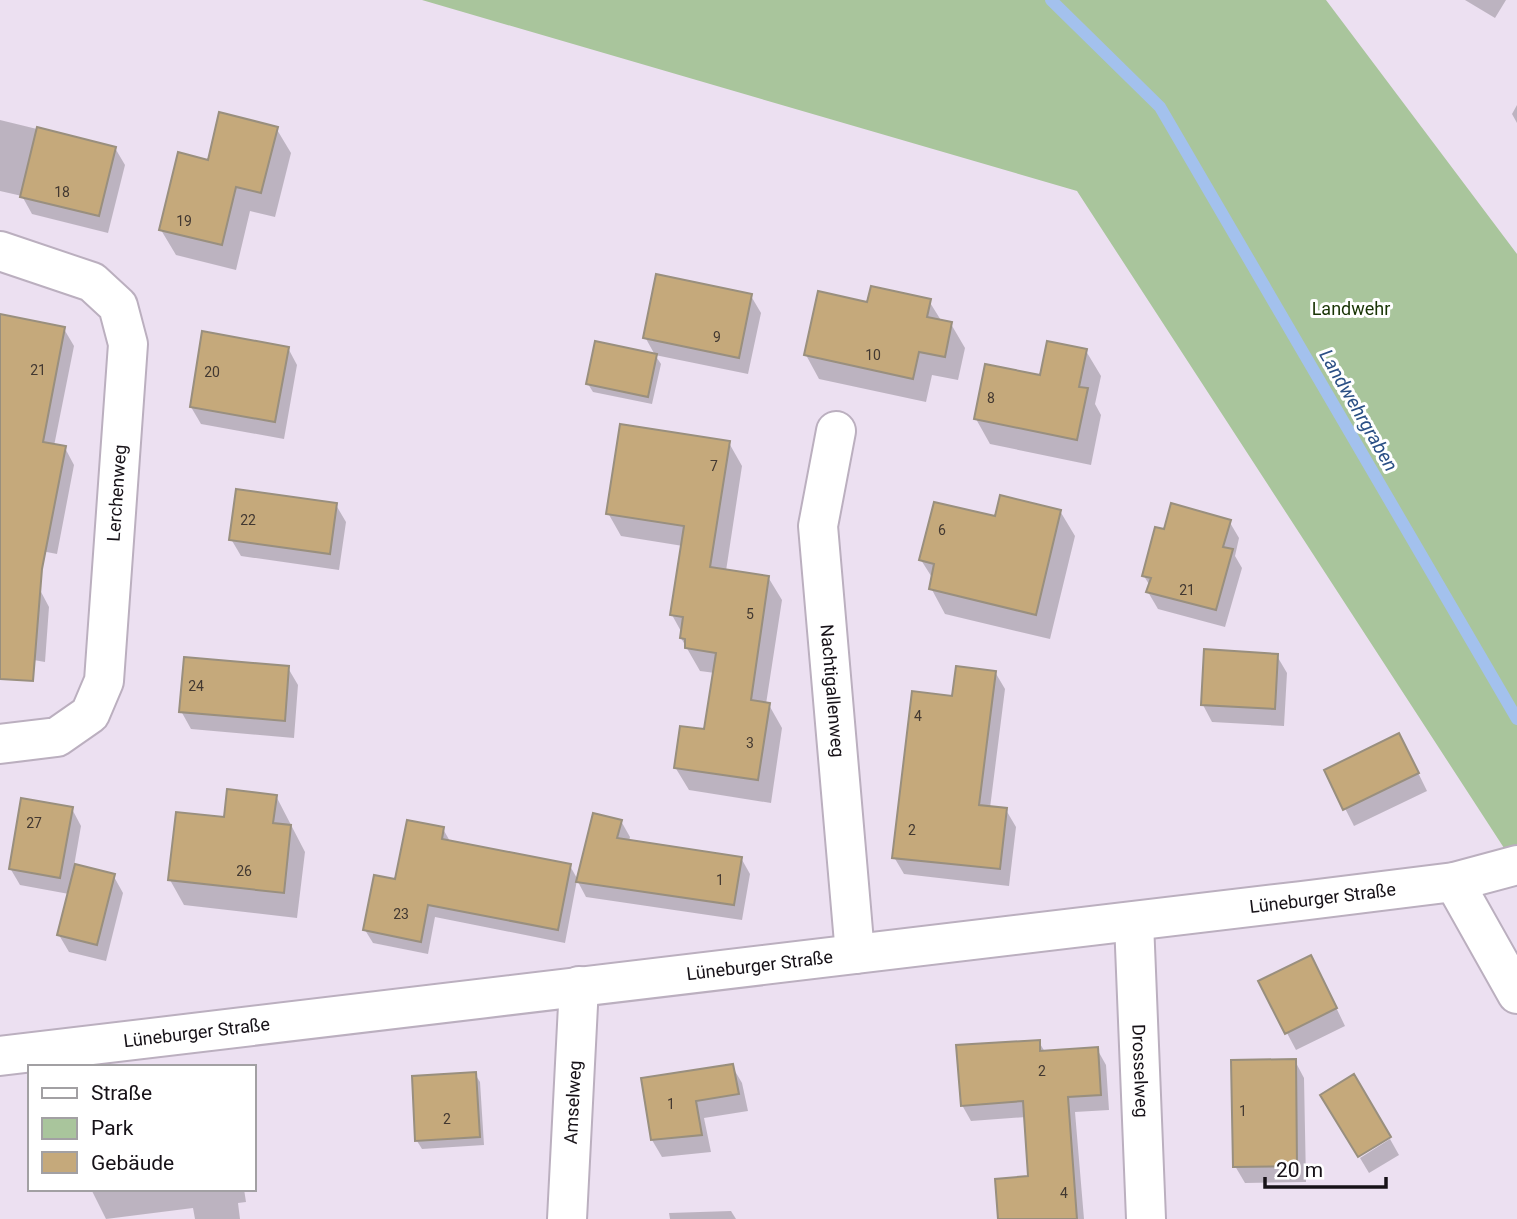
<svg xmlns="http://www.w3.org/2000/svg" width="1517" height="1219" font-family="Roboto,sans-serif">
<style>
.green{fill:#a9c59c}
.shadow{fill:#0003}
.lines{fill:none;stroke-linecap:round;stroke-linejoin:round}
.stream{stroke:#a3c1ed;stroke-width:12}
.building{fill:#c5a97b;stroke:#998f7e;stroke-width:2}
.minor-casing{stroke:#bbafbf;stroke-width:42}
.minor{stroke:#fff;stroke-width:38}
.labels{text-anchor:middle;stroke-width:6;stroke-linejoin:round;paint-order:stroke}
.number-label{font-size:14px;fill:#423831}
.park-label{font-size:18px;fill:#193505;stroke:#fff}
.street-label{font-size:18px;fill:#171218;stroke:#fff}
.water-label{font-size:19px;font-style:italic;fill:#2a4f85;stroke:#fff}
</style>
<rect width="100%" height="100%" fill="#ece0f1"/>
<path class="green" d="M422,0h904l191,254v614l-440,-677z"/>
<path class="shadow" d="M1465,0h41l-11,18z
M1517,105v18l-5,-9z
M0,120l115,28 10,17 -17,68 -76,-19 -10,-18 -22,-5z
M276,128l15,25 -16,64 -25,-6 -14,59 -60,-15 -15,-25 48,-68z
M751,296l10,17 -13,61 -93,-19 6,9 -9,40 -59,-12 -5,-8 67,-29 -10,-18z
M929,301l13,21 9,2 14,24 -7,32 -26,-5 -6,27 -107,-23 -13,-24 63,-51z
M0,316l64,13 10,17 -20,100 11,2 9,17 -17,89 -57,-11z
M288,348l9,17 -13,74 -83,-15 -10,-17z
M1086,351l15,25 -6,28 6,11 -10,50 -101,-21 -14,-25z
M729,443l13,23 -16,105 42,6 14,23 -16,104 3,1 13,23 -11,75 -82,-13 -14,-23 31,-36 9,-58 -15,-2 -19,-33 1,-5 -10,-18 11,-69 -62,-10 -13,-23z
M336,505l10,17 -7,48 -98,-14 -10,-17z
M1060,511l15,25 -25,103 -105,-25 -14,-26 2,-9 -12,-19 75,-41z
M1229,521l10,17 -4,18 7,12 -17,59 -67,-18 -10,-17 2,-6 -6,-10 21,-45z
M0,587l40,3 9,17 -4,55 -45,-8z
M1277,656l10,17 -3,53 -72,-4 -9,-17z
M288,668l10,17 -4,53 -103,-9 -10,-18z
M995,672l10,17 -15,119 16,2 10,17 -7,59 -105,-12 -10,-17 60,-159z
M1408,752l19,39 -73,35 -28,-55z
M276,796l29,56 -8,66 -113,-13 -14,-25 55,-61z
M72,809l9,17 -7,40 39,9 10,18 -17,68 -37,-9 -10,-17 10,-41 -49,-9 -10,-17z
M621,821l9,16 -1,4 112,17 9,16 -8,46 -156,-23 -9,-17 -12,63 -130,-26 -7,37 -55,-11 -8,-13 32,-49 46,-52 8,14 119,23 8,14z
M1320,974l25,52 -49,24 -36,-68z
M1039,1042l6,10 52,-3 9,16 3,45 -34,2 9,107h-84l30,-41 -4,-61 -55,4 -9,-16z
M1295,1061l9,17 2,104 -61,1 -10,-17z
M732,1066l10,17 6,28 -44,7 7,34 -49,5 -10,-17z
M475,1074l5,8 4,63 -62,4 -5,-8z
M1390,1139l9,16 -30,18 -9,-15z
M91,1189h153l2,13 -8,1 2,16h-45l-2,-11 -87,11z
M731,1211l5,8h-66l-1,-6z"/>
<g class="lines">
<path class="stream" d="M1051,0l109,107 357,612"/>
</g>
<path class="building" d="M219,112l59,15 -17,66 -25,-6 -14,58 -63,-15 19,-78 30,8z
M37,127l79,20 -17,69 -79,-19z
M656,274l96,20 -13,64 -96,-20z
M871,286l60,13 -4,18 25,5 -7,35 -26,-5 -6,27 -109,-24 14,-64 49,11z
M0,314l65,13 -22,115 23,4 -24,123 -9,112 -33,-2z
M202,331l87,16 -14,75 -85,-15z
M595,341l62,13 -9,43 -62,-13z
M1047,341l40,8 -8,38 9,1 -11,52 -103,-21 11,-55 55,11z
M620,424l110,17 -20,126 59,9 -18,124 19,3 -12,77 -84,-12 6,-42 24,3 12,-76 -31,-5v-9l-5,-1 3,-21 -13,-2 14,-89 -78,-12z
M236,489l101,14 -7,51 -101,-14z
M1000,495l61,15 -25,105 -107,-26 5,-25 -15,-4 15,-58 61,14z
M1171,503l60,17 -8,27 10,2 -17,61 -70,-18 5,-14 -9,-2 13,-49 9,2z
M1204,649l74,5 -3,55 -74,-4z
M184,657l105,9 -4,55 -106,-9z
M956,666l40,5 -17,134 28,3 -7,61 -108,-11 20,-167 40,5z
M1399,733l20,40 -76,37 -19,-40z
M227,789l50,6 -4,28 18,2 -7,68 -116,-13 8,-68 48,5z
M21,798l52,9 -13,71 -51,-9z
M593,813l29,7 -5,18 125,19 -8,48 -158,-23z
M407,820l37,7 -2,12 129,25 -13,66 -130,-25 -7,37 -58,-12 11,-55 21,4z
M75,864l40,10 -18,71 -40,-10z
M1311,955l26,53 -52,26 -27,-53z
M1040,1040v11l58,-4 3,48 -33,2 9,122h-79l-3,-40 33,-3 -5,-75 -62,5 -5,-61z
M1296,1059l1,107 -64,1 -2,-107z
M733,1064l6,30 -43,7 6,34 -51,5 -10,-62z
M476,1072l4,65 -65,4 -3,-65z
M1354,1074l37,63 -33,20 -38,-62z"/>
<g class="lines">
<defs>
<g id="minor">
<path d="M0,251l92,31 26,24 10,38 -24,337 -14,33 -33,23 -57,7"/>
<path id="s1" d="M836,431l-18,95 37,428"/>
<path d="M1454,882l63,112"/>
<path id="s2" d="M1134,922l12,297"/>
<path id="s3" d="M0,1056l1301,-155 153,-19 63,-17"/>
<path id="s4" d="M567,1219l12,-233"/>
</g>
</defs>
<use href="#minor" class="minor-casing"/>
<use href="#minor" class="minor"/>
</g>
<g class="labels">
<g class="number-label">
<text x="62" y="197">18</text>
<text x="184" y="226">19</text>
<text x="717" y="342">9</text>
<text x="873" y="360">10</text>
<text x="38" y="375">21</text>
<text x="212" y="377">20</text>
<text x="991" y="403">8</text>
<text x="714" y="471">7</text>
<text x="248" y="525">22</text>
<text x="942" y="535">6</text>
<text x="1187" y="595">21</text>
<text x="750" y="619">5</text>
<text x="196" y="691">24</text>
<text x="918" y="721">4</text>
<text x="750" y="748">3</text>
<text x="34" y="828">27</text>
<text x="912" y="835">2</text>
<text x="244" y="876">26</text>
<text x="720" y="885">1</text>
<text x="401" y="919">23</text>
<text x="1042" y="1076">2</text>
<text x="671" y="1109">1</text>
<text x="1243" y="1116">1</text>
<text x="447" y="1124">2</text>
<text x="1064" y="1198">4</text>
</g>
<g class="park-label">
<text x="1351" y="315">Landwehr</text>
</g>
<g class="street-label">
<text transform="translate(117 493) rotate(-86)" y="6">Lerchenweg</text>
<text dy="6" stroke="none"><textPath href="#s1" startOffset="262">Nachtigallenweg</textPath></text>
<text dy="6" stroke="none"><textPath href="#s3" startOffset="1332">Lüneburger Straße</textPath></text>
<text dy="6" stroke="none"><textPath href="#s3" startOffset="765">Lüneburger Straße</textPath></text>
<text dy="6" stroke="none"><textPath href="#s3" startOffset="198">Lüneburger Straße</textPath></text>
<text dy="6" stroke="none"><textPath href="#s2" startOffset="149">Drosselweg</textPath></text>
<text dy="6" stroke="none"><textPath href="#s4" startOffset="117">Amselweg</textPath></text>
</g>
<g class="water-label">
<text transform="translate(1359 410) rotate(60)" y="7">Landwehrgraben</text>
</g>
</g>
<rect x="28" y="1065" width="228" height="126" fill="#ffffff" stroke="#a2a0a3" stroke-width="2"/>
<rect x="42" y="1088" width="35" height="10" fill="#ffffff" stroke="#a2a0a3" stroke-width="2"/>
<text x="91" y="1100" font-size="21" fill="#171218">Straße</text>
<rect x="42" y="1118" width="35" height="21" fill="#a9c59c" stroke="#a2a0a3" stroke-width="2"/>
<text x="91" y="1135" font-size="21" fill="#171218">Park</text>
<rect x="42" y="1152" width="35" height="21" fill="#c5a97b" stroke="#a2a0a3" stroke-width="2"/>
<text x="91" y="1170" font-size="21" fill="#171218">Gebäude</text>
<path d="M1265 1177v10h121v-10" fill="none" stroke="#171218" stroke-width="3.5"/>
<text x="1276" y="1177" font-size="21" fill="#171218" stroke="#ffffff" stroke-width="5" paint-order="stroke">20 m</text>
</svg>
